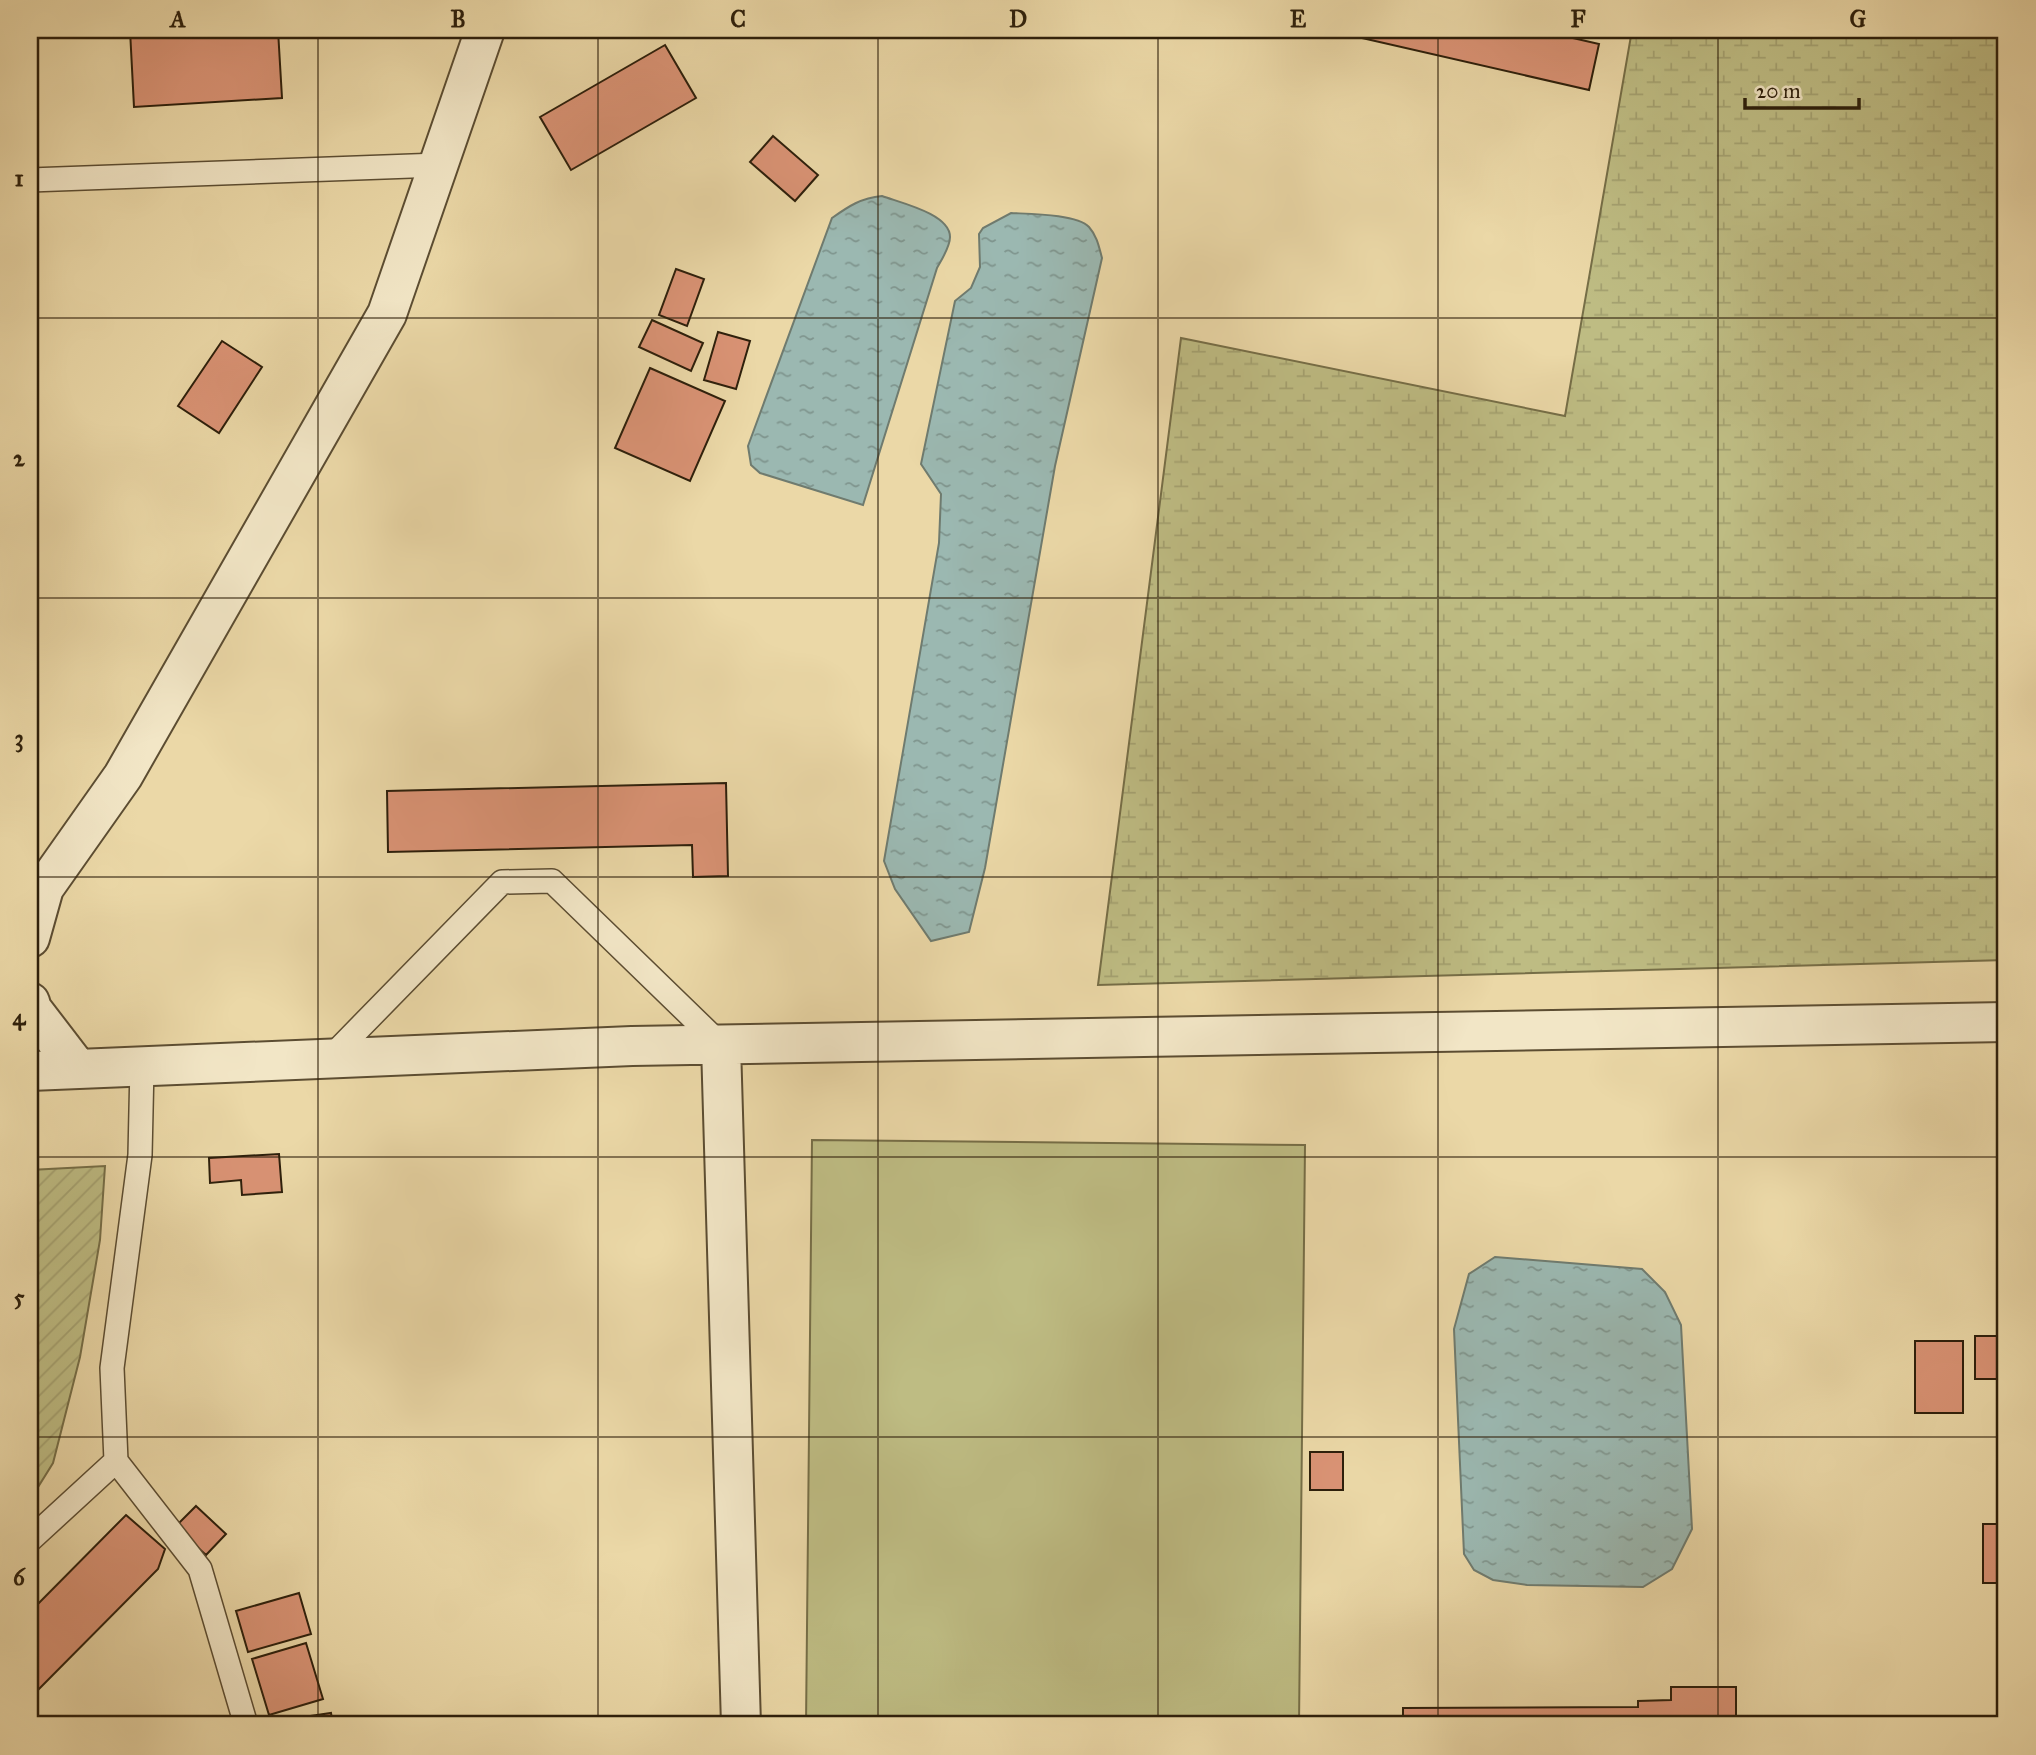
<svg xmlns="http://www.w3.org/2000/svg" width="2036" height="1755" font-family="'IM FELL Great Primer',serif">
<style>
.wetland{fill:url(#wetland-marsh);stroke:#766e47;stroke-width:2}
.garden{fill:url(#garden-furrows);stroke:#766e47;stroke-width:2}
.pitch{fill:#bebc83;stroke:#766e47;stroke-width:2}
.water{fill:url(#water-ripples);stroke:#6f7b6f;stroke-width:2}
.building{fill:#da9375;stroke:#2d1f0b;stroke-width:2}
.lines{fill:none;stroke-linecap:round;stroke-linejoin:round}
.lane-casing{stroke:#5c4d32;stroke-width:26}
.street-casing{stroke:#5c4d32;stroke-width:42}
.lane{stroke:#f2e6c6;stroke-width:23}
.street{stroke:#f2e6c6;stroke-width:38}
.grid{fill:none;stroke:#2d1f0b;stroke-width:2;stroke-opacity:0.55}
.neatline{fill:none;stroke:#2d1f0b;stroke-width:2.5}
.grid-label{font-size:23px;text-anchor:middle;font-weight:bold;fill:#2d1f0b}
</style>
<defs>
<pattern id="wetland-marsh" width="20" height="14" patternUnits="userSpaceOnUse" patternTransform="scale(1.75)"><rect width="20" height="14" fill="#bebc83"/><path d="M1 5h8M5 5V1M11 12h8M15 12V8" fill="none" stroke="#a4a170"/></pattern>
<pattern id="garden-furrows" width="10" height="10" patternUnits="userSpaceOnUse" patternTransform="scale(1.75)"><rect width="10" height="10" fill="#bebc83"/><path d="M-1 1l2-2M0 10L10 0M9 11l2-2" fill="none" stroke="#a4a170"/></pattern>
<pattern id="water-ripples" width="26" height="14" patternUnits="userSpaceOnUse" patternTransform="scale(1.75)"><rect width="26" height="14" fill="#9bb8b1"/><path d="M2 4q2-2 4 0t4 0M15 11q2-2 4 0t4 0" fill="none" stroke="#7f958e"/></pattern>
</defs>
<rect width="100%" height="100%" fill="#ebd8a7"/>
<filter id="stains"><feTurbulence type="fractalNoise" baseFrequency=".00286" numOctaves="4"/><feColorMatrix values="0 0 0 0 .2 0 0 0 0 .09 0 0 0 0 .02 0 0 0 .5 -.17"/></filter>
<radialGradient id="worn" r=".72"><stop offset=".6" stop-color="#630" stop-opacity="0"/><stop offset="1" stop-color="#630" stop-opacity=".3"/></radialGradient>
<path class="wetland" d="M1632,30h374v930l-908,25 83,-647 384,78z"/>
<path class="garden" d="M105,1166l-5,74 -20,117 -27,106 -23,37v-330z"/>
<path class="pitch" d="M812,1140l493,5 -6,580h-493z"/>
<path class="water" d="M882,196c19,7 68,18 68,41 0,10 -8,22 -13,31l-74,237 -103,-32 -9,-8 -3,-19 84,-228c17,-12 29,-20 50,-22z
M1011,213c18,1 66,1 78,14 8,9 10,20 13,31l-47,208 -70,402 -16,64 -38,9 -36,-52 -11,-28 55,-318 2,-49 -20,-30 34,-163 16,-13 9,-21 -1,-33 4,-6z
M1495,1257l147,12 23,23 16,33 11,204 -20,40 -29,18 -116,-2 -34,-5 -19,-10 -10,-16 -10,-225 15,-55z"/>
<path class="building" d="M130,30h148l4,68 -148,9z
M1327,30h211l61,14 -10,46z
M665,45l31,53 -125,72 -31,-53z
M773,136l45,39 -23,26 -45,-39z
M676,269l28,10 -17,47 -28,-11z
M652,320l51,23 -12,28 -52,-24z
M718,332l32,9 -14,48 -32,-9z
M222,341l40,26 -43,66 -41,-27z
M650,368l75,33 -35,80 -75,-33z
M726,783l2,93 -35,1 -1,-32 -304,7 -1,-61z
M279,1154l3,38 -40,3 -1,-15 -31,3 -1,-25z
M1975,1336h31v43h-31z
M1915,1341h48v72h-48z
M1310,1452h33v38h-33z
M196,1506l30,28 -20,21 -31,-28z
M126,1515l39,34 -7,20 -128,129v-86z
M1983,1524h23v59h-23z
M299,1593l12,41 -63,18 -12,-41z
M306,1643l17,56 -54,16 -17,-56z
M1671,1687h65v38h-333v-17l235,-1v-6l33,-1z
M331,1713l2,12h-56l-1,-4z"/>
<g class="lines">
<defs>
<path id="lane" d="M30,180l409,-15
M330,1058l172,-176 50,-1 169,164
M116,1461l84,108 46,156
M30,1540l86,-79 -4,-93 28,-213 2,-89"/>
<path id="street" d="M30,902l14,-14 79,-112 264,-462 98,-284
M30,938l14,-50
M30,1002l2,7 46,60
M721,1045l20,680
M30,1071l602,-25 1374,-24"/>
</defs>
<use href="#lane" class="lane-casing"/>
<use href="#street" class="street-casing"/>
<use href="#lane" class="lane"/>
<use href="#street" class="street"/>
</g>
<path class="grid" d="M318,30v1695M598,30v1695M878,30v1695M1158,30v1695M1438,30v1695M1718,30v1695M30,318h1976M30,598h1976M30,877h1976M30,1157h1976M30,1437h1976"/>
<rect width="2036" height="1755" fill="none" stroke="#ebd8a7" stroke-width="77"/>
<path d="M1745 98v10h114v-10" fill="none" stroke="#2d1f0b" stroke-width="3.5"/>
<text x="1756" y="98" font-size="21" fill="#2d1f0b" stroke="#f2e6c6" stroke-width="5" paint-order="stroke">20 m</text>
<rect x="38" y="38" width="1959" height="1678" class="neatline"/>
<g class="grid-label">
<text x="178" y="27">A</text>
<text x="458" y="27">B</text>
<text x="738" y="27">C</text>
<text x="1018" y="27">D</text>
<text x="1298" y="27">E</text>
<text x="1578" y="27">F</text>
<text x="1858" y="27">G</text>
<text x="19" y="186">1</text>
<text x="19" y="466">2</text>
<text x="19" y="746">3</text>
<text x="19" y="1025">4</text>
<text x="19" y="1305">5</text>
<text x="19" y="1585">6</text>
</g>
<rect width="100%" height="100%" filter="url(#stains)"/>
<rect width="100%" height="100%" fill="url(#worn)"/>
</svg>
